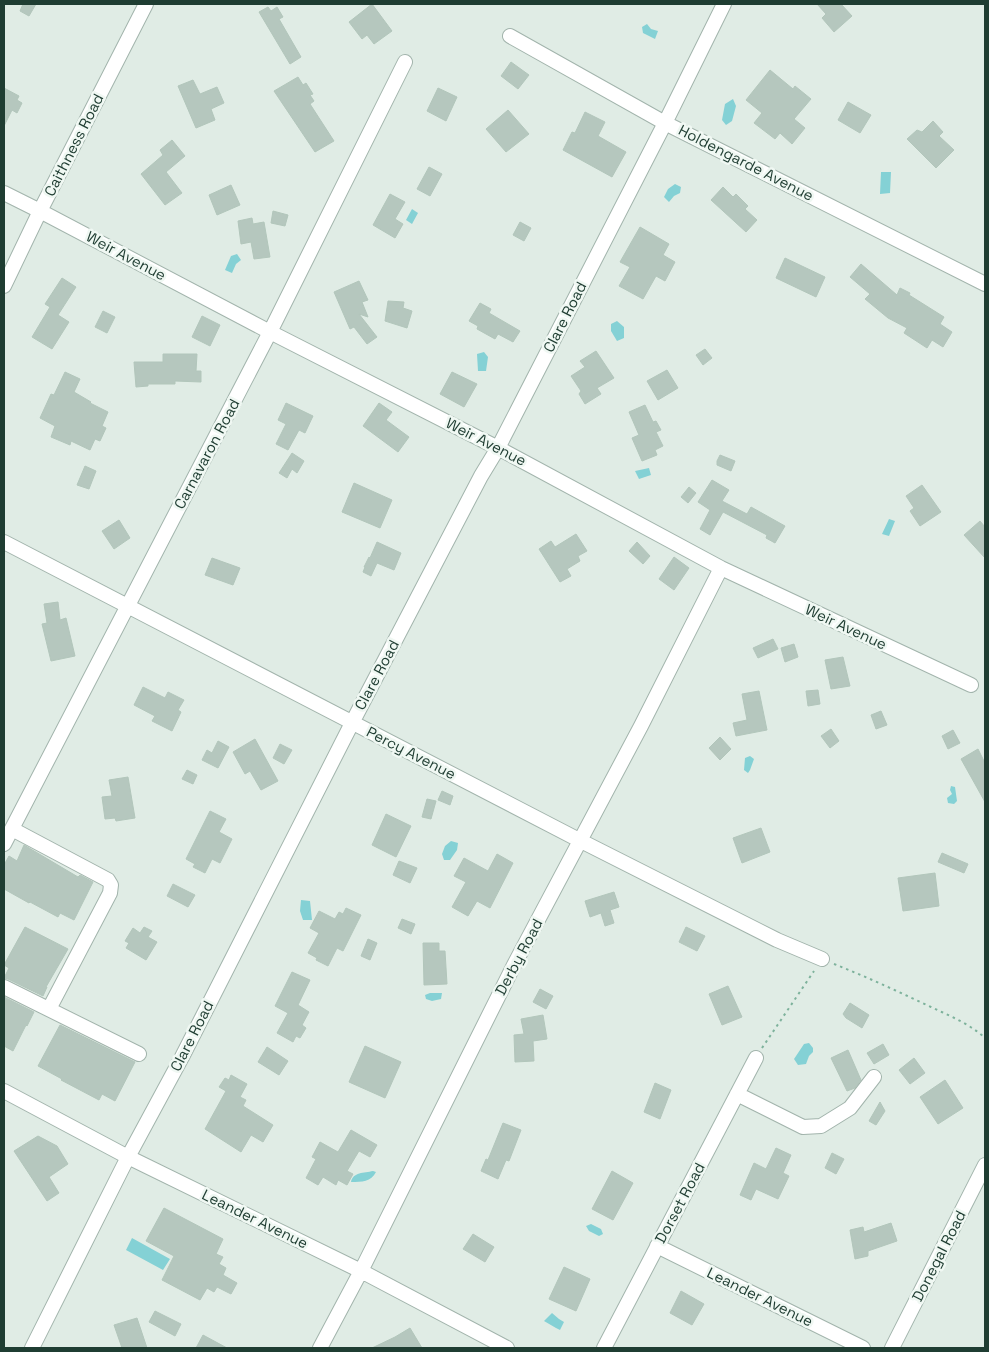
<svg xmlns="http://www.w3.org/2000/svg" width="989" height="1352" font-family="'Space Grotesk',sans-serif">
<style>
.water{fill:#84d1d5}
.building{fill:#b5c7be;stroke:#b2c6bb}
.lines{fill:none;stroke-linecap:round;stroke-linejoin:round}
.minor-casing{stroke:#a2b4ac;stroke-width:16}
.path{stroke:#7eb29c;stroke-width:2;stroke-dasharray:2.5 4;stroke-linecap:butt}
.minor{stroke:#fff;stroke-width:14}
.labels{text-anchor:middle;stroke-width:5;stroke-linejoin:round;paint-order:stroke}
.street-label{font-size:15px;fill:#1f3d32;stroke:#f0f8f3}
</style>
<rect width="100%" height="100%" fill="#e0ece5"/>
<path class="water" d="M647,24l4,5 7,2 -3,8 -12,-6 -1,-6z
M733,99l3,7 -4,15 -6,4 -4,-5 3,-16z
M881,172h10l-1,21 -10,1z
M675,184l6,3 -1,6 -6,3 -5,6 -5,-5 4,-8z
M412,209l6,4 -6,11 -6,-4z
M237,254l4,6 -5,4 -4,9 -7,-3 6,-14z
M617,321l7,6v11l-7,3 -6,-10v-7z
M484,352l4,5 -2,14h-8l-1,-17z
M649,468l2,7 -12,4 -4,-8z
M889,519l6,2 -6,15 -7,-2z
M750,756l4,3 -4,11 -2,3 -4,-3 1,-12z
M951,786l4,1 2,14 -3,3 -6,-1 -1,-5 5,-4 -2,-4z
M451,841l7,2 -1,7 -7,10h-6l-2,-6 3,-8z
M301,900l9,1 2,19h-9l-3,-9z
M430,993h12l-1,6 -9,2 -6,-2 -1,-4z
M809,1043l4,5v4l-4,4 -3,8 -8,1 -4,-6 10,-15z
M373,1171l3,1c-5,10 -14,10 -25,10 2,-10 13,-9 22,-11z
M591,1224l10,5 2,5 -4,2 -10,-5 -3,-5z
M132,1238l38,21 -7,11 -37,-20z
M552,1313l7,6 5,3 -4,8 -4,-2 -12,-7z"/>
<path class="building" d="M23,4h13l-7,12 -9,-5z
M372,4l20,27 -18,13 -7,-9 -5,4 -13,-17z
M817,4h24l11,12 -18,16 -12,-14 4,-4z
M268,7l3,4 6,-4 6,10 -4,2 22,38 -11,7 -31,-52z
M511,62l18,13 -11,14 -17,-13z
M770,70l23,19 2,-3 16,13 -17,20 11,9 -13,16 -12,-11 -5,6 -21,-16 8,-10 -16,-13z
M298,77l5,8 3,-2 7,11 -3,1 4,6 -4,3 24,37 -19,11 -41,-61z
M193,80l7,14 17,-7 7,16 -13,6 4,11 -19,8 -18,-42z
M4,88l15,8 -2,4 5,3 -5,10 -5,-3 -8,16z
M438,88l19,9 -11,24 -19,-10z
M848,102l23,13 -11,18 -22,-13z
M508,110l21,24 -23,18 -20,-23z
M585,112l20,10 -7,14 28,16 -14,25 -49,-27 9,-18 3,1z
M933,121l10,11 -4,4 15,14 -18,18 -29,-29 10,-9 5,2z
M172,140l13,16 -19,16 16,21 -17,12 -24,-31 22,-19 -3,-5z
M429,167l13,7 -12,22 -13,-7z
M231,185l9,20 -23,10 -8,-20z
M723,187l10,10 3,-3 12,12 -3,3 12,11 -11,12 -35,-32z
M390,194l15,8 -10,17 8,5 -8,14 -22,-13z
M273,211l15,4 -3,11 -14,-3z
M252,218l1,6 11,-2 6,35 -16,2 -3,-17 -10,2 -3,-23z
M520,222l11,6 -7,13 -11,-6z
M640,227l29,17 -6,11 12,7 -10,19 -9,-5 -13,23 -24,-13 11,-19 -10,-5z
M785,258l40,19 -9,20 -40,-19z
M861,264l36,31 3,-7 10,5 -1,2 35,22 -4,7 12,8 -9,15 -11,-7 -5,8 -23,-15 3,-5 -19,-10 -23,-19 5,-5 -20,-17z
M62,278l14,9 -18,28 11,7 -17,27 -20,-12 18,-30 -5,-3z
M359,281l9,19 -6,2 6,15 -9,-3 18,23 -10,7 -13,-17 -4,2 -16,-37z
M388,301l16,1 -1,6 9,3 -5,17 -22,-7z
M480,303l11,6 -2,4 31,18 -7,11 -15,-8 -3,5 -18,-10 1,-3 -9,-5z
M103,311l12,6 -8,16 -12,-6z
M202,316l18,9 -10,21 -18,-9z
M705,349l7,9 -9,7 -7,-10z
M596,351l18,27 -17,10 4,6 -16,10 -6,-10 2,-3 -10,-15 14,-9 -5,-6z
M163,354h34l-1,17h5v11l-26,-1v3h-27v2l-12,1 -2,-25h29z
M667,370l11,18 -20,12 -11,-19z
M65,372l15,7 -6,13 17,10 -1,1 18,9 -6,14 4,2 -6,13 -5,-2 -5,11 -19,-9 -1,4 -19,-8 4,-11 -15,-8 11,-24 3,1z
M452,372l25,12 -13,23 -24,-13z
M286,403l27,13 -8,17 -6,-3 -11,20 -12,-6 10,-20 -8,-4z
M379,403l13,9 -6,8 23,17 -11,15 -35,-26z
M645,405l8,17 3,-1 5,9 -5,2 7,14 -8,4 2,5 -15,6 -10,-23 7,-3 -10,-23z
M292,453l12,8 -7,12 -5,-4 -5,9 -8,-5z
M720,455l15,6 -4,10 -14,-6v-4z
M85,466l11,5 -7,18 -12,-4z
M712,480l17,10 -7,11 25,13 4,-7 34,19 -10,17 -9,-5 1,-3 -44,-23 -13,23 -10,-6 10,-19 -12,-8z
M354,483l38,17 -12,28 -38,-16z
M922,485l19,27 -21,14 -10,-15 4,-3 -8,-12z
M689,487l7,6 -8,10 -7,-6z
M119,520l11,18 -16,11 -12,-18z
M980,521l5,6v31l-21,-23z
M576,534l11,17 -9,5 2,5 -13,8 4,7 -11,6 -21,-33 12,-8 4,6z
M377,542l24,11 -7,17 -17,-7 -6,13 -8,-4 2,-5h-1l5,-10 1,1z
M637,542l13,14 -7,8 -14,-13z
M674,557l15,11 -15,22 -15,-11z
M212,558l28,10 -7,17 -28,-10z
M58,602l2,18 6,-2 9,38 -24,5 -9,-37 5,-1 -3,-19z
M773,639l5,10 -20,9 -5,-10z
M794,644l4,13 -13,5 -4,-14z
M843,657l7,29 -19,3 -6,-29z
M143,687l22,11 3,-6 16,8 -6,10 3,2 -9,19 -20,-10 3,-5 -21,-11z
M818,690l2,14 -12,2 -2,-15z
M759,691l8,39 -31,6 -3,-13 14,-3 -5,-26z
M881,711l6,14 -11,4 -5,-14z
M831,729l8,12 -9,7 -9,-12z
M953,730l7,13 -12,6 -6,-13z
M720,737l11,12 -11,11 -11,-12z
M255,739l23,42 -17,9 -11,-19 -5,3 -12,-22z
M218,741l11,6 -11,21 -16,-8 5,-10 5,3z
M280,744l12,6 -8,14 -11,-6z
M978,749l7,14v39l-24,-43z
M187,770l10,5 -4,9 -11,-5z
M128,777l7,41 -19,3 -1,-3 -10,1 -3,-22 10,-1 -3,-16z
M442,791l11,5 -3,9 -12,-5z
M427,799l9,2 -5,18 -9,-2z
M210,811l16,8 -7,13 13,7 -12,24 -8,-4 -7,14 -12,-6 2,-3 -9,-5z
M386,814l25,12 -15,31 -24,-12z
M761,828l9,24 -28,11 -9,-25z
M24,845l54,32 2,-2 13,7 -19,38 -14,-7 -2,4 -28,-15 -1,1 -25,-14v-24l5,-9 8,5z
M942,853l26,11 -4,9 -26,-11z
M497,854l16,9 -23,45 -13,-7 -9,15 -16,-9 14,-25 -12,-6 10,-18 24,13z
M399,861l18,7 -7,15 -17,-8z
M935,873l4,33 -36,5 -5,-33z
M173,884l22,11 -7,12 -21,-11z
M614,892l5,15 -9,3 4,13 -9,3 -4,-13 -11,4 -5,-16z
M346,908l15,7 -18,36 -6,-3 -9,18 -12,-6 1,-2 -9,-5 11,-20 -9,-5 9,-17 16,8 4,-7 4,2z
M402,919l13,5 -4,10 -13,-6z
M25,927l43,22 -22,38h1l-4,9 -35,-17 -4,-1 5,-10 -5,-3z
M144,927l8,4 -4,6 9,5 -11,18 -20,-12 3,-5 -4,-2 8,-13 7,5z
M686,927l19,9 -8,15 -18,-9z
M368,939l9,4 -7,17 -9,-4z
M423,943h16v8h6l2,33 -23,1z
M292,972l18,8 -12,25 11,7 -7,13 4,3 -6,10 -4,-2 -3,6 -16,-9 11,-20 -13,-7z
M728,986l14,31 -20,8 -13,-31z
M540,989l13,7 -7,13 -13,-7z
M4,997l30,15 -7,14 -1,-1 -13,26 -9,-5z
M850,1003l19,12 -7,13 -16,-10 -3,-4z
M543,1015l4,24 -14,2 1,20 -19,1 -1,-27 10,-1 -3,-15z
M60,1025l75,37 -20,39 -13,-7 -3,6 -38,-20 1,-1 -24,-13z
M883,1044l6,11 -15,9 -7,-11z
M365,1046l36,16 -16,36 -36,-16z
M267,1047l21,14 -9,14 -21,-13z
M848,1050l13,30 -6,8 -8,3 -16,-33z
M914,1058l11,15 -15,11 -11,-14z
M231,1075l16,9 -7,13 6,3 -3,6 30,19 -10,17 -12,-7 -10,17 -36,-23 21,-38 -7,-4 6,-9 4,2z
M945,1080l18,28 -25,16 -18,-27z
M655,1083l16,7 -11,29 -16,-7z
M880,1102l5,9 -9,14 -7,-4z
M503,1123l18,7 -12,31 -3,-1 -8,19 -17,-8 5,-12 2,1z
M351,1130l26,15 -7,12 -11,-6 -12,20 6,3 -6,11 -9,-5 -2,5 -13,-8 -5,8 -12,-7 10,-19 -4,-2 8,-15 18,10z
M38,1136l19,10 11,18 -19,13 10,16 -12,8 -33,-50z
M776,1148l15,7 -8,18 6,3 -11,23 -22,-10 -5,11 -11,-5 14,-32 12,6z
M832,1153l12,6 -8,15 -11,-6z
M612,1171l21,12 -20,37 -21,-11z
M164,1208l59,31 -7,15 7,3 -4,7 7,4 -3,7 14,8 -6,11 -14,-7 -3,5 -7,-4 -7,12 -38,-20 12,-24 -28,-15z
M891,1223l6,18 -29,10v5l-13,3 -5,-29 13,-3 1,5z
M473,1234l21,13 -9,15 -22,-13z
M564,1267l26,12 -14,32 -27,-12z
M681,1291l23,13 -12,21 -22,-12z
M155,1311l26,13 -6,12 -26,-14z
M137,1318l10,30h-25l-8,-23z
M410,1328l12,20h-50l23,-11z
M203,1335l24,13h-31z"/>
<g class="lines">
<defs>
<path id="minor" d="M510,36l155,87 320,161
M4,193l36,18 230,121 228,116 223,120 250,117
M4,286l36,-75 106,-207
M4,542l577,299 196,99 45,19
M12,829l96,51 3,5 -1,8 -61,116
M4,844l266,-512 135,-270
M4,987l135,67
M4,1091l124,66 233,114 146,77
M737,1094l66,33 18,-1 29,-18 24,-31
M657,1246l206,102
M32,1348l96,-191 54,-100 170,-334 129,-247 17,-28 167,-325 59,-119
M320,1348l41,-77 153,-306 127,-239 80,-158
M604,1348l152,-290
M892,1348l93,-183"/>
</defs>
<use href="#minor" class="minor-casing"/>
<path class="path" d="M834,964c33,13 65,28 97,43 19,9 39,17 54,31
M762,1048l52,-77"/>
<use href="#minor" class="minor"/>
</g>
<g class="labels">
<g class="street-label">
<text transform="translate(74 145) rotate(-63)" y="5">Caithness Road</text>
<text transform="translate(746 163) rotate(27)" y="5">Holdengarde Avenue</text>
<text transform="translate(126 256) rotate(28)" y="5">Weir Avenue</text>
<text transform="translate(565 317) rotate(-63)" y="5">Clare Road</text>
<text transform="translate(486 442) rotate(27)" y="5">Weir Avenue</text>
<text transform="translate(207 454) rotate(-62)" y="5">Carnavaron Road</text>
<text transform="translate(846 627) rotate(25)" y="5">Weir Avenue</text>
<text transform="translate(377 675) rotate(-62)" y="5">Clare Road</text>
<text transform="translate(411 753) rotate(27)" y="5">Percy Avenue</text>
<text transform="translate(519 957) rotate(-62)" y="5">Derby Road</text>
<text transform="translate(192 1036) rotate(-63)" y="5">Clare Road</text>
<text transform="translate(680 1203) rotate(-62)" y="5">Dorset Road</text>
<text transform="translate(255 1219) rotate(26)" y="5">Leander Avenue</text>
<text transform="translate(939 1256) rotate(-63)" y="5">Donegal Road</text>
<text transform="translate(760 1297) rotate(26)" y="5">Leander Avenue</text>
</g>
</g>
<rect width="989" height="1352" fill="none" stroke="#1f3d32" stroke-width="10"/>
</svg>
